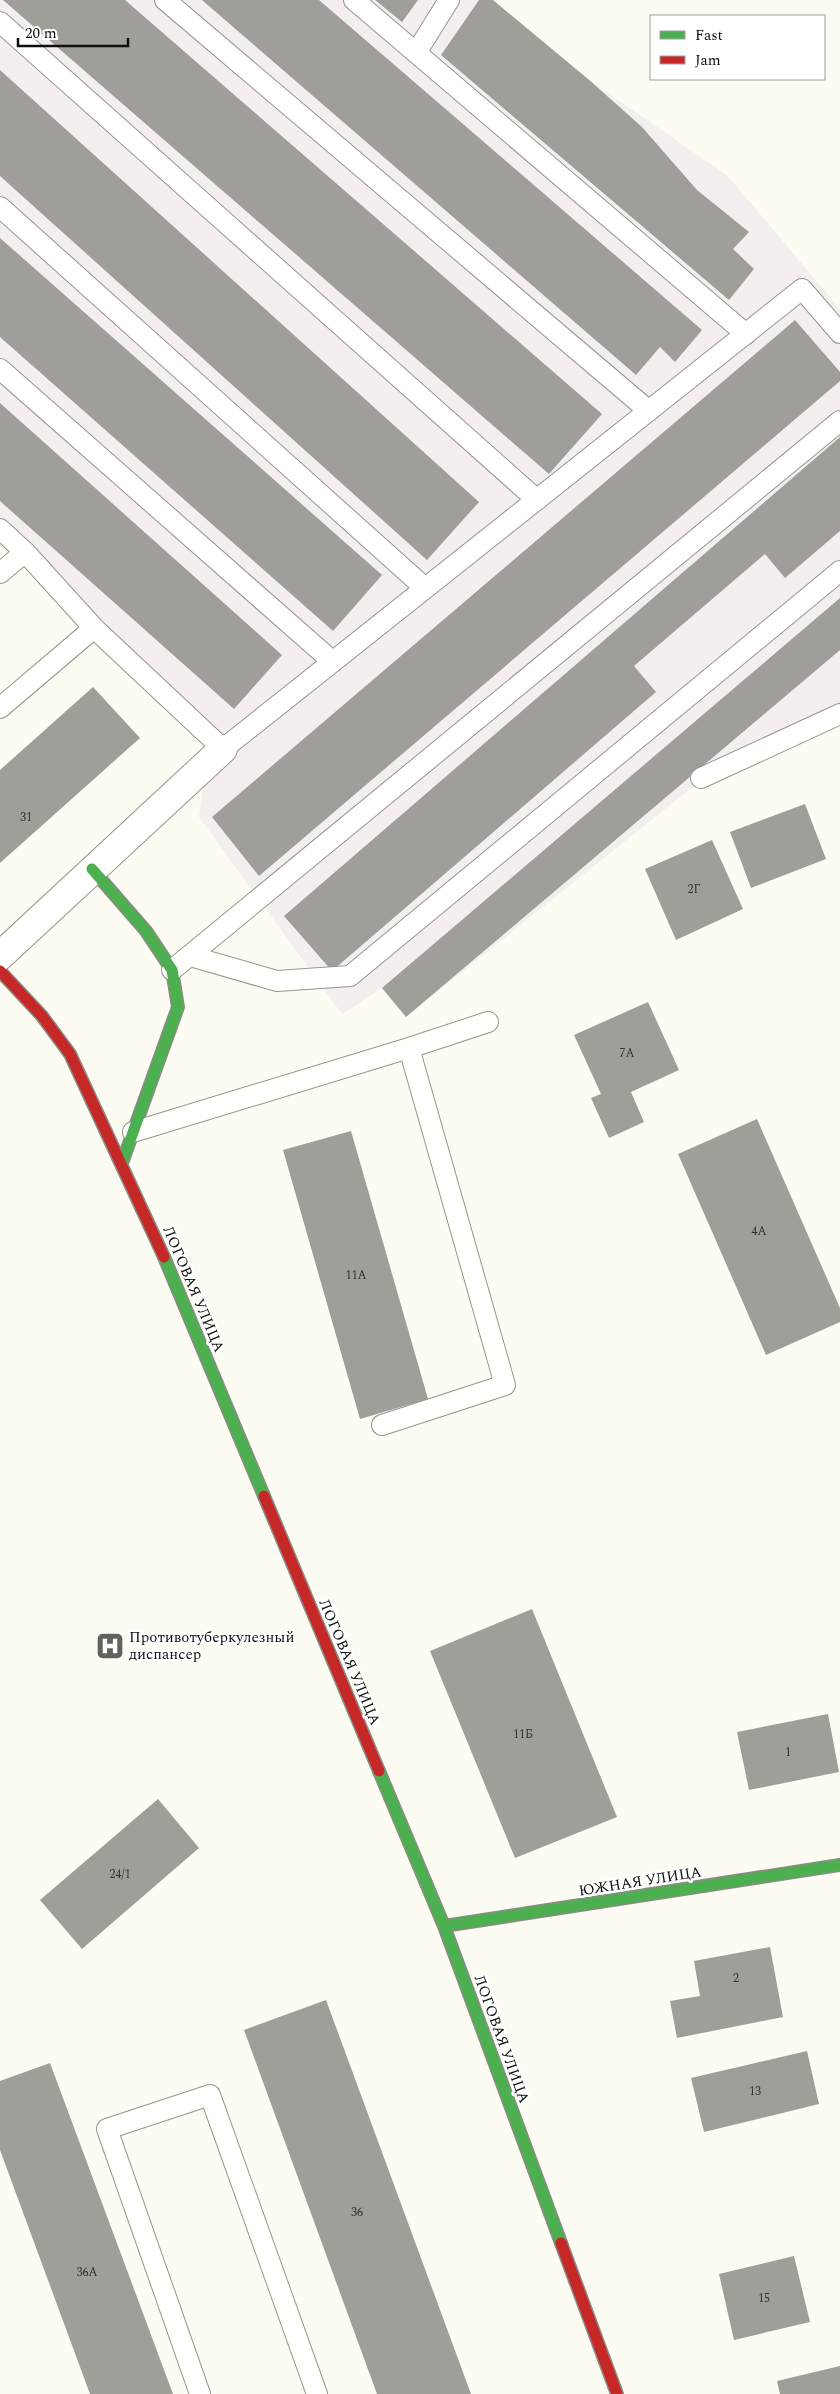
<svg xmlns="http://www.w3.org/2000/svg" width="840" height="2394" font-family="Spectral,serif">
<style>
.industrial{fill:#f4eeef}
.building{fill:#9f9e98}
.lines{fill:none;stroke-linecap:round;stroke-linejoin:round}
.lane-casing{stroke:#959591;stroke-width:22}
.street-casing{stroke:#959591;stroke-width:30}
.fast-casing{stroke:#8c8c87;stroke-width:14}
.jam-casing{stroke:#8c8c87;stroke-width:14}
.lane{stroke:#fffffd;stroke-width:20}
.street{stroke:#fffffd;stroke-width:28}
.fast{stroke:#4caf50;stroke-width:11}
.jam{stroke:#c62828;stroke-width:11}
.labels{text-anchor:middle;stroke-width:5;stroke-linejoin:round;paint-order:stroke}
.number-label{font-size:12px;fill:#323230}
.street-label{font-size:15px;fill:#0e0e0e;stroke:#fff}
.poi-label{font-size:15px;fill:#0e0e0e;stroke:#fff;text-anchor:start}
</style>
<rect width="100%" height="100%" fill="#fcfcf2"/>
<path class="industrial" d="M0,0h492l96,79 140,97 112,133v413l-150,67 -284,228 -24,-29 -40,26 -143,-197 13,-89 -212,-194z"/>
<path class="building" d="M3,0h122l477,414 -53,60z
M202,0h117l383,330 -27,32 -15,-15 -24,28z
M375,0h43l-16,22z
M479,0h14l95,79 54,48 55,63 52,42 -16,17 21,20 -25,31 -288,-245z
M0,70l479,432 -52,58 -427,-384z
M0,238l382,337 -49,56 -333,-294z
M795,320l45,52v9l-581,495 -47,-59z
M0,403l282,252 -48,54 -234,-208z
M840,437v94l-55,47 -20,-24 -131,112 22,26 -324,279 -48,-55z
M840,598v52l-434,367 -24,-29z
M93,687l47,51 -140,125v-93z
M805,804l21,55 -75,29 -21,-56z
M712,840l31,69 -67,31 -31,-71z
M648,1002l31,68 -48,22 13,30 -35,16 -18,-40 10,-4 -27,-59z
M757,1119l83,189v14l-74,33 -88,-201z
M351,1131l77,268 -68,20 -77,-269z
M532,1609l85,208 -102,41 -85,-207z
M828,1714l11,58 -90,18 -12,-58z
M158,1799l41,49 -117,101 -42,-49z
M770,1947l13,70 -106,21 -7,-37 30,-5 -6,-35z
M326,2000l145,394h-94l-133,-364z
M807,2051l12,53 -115,28 -13,-54z
M50,2063l123,331h-83l-90,-244v-69z
M794,2256l16,66 -76,18 -15,-66z
M840,2366v28h-60l-3,-13z"/>
<g class="lines">
<defs>
<path id="lane" d="M165,0l484,411
M354,0l392,334
M0,22l537,478
M416,53l33,-53
M0,207l425,381
M0,369l333,293
M0,529l25,23
M0,573l25,-21 69,76
M0,708l94,-80 129,121 579,-460 38,44
M701,778l139,-64
M190,956l87,25 73,-5 490,-405
M172,970l668,-549
M133,1132l276,-84
M382,1425l123,-40 -96,-337 79,-26
M200,2394l-93,-265 103,-34 107,299"/>
<path id="street" d="M0,956l223,-207"/>
<path id="fast" d="M92,869l54,62 26,39 6,37 -56,156
M164,1257l100,239
M379,1771l65,155 117,317
M444,1926l396,-61"/>
<path id="jam" d="M0,971l42,45 28,38 94,203
M264,1496l115,275
M561,2243l56,151"/>
</defs>
<use href="#lane" class="lane-casing"/>
<use href="#street" class="street-casing"/>
<use href="#fast" class="fast-casing"/>
<use href="#jam" class="jam-casing"/>
<use href="#lane" class="lane"/>
<use href="#street" class="street"/>
<use href="#fast" class="fast"/>
<use href="#jam" class="jam"/>
</g>
<defs>
<symbol id="hospital-square" viewBox="-11 -11 22 22"><rect x="-9" y="-9" width="18" height="18" rx="4" fill="#61615e" stroke="#fff"/><path d="M-5-5h3v3.5h4V-5h3V5h-3V1.5h-4V5h-3Z" fill="#fff"/></symbol>
</defs>
<g fill-rule="evenodd">
<use href="#hospital-square" x="94" y="1630" width="32" height="32"/>
</g>
<g class="labels">
<g class="number-label">
<text x="26" y="821">31</text>
<text x="694" y="893">2Г</text>
<text x="627" y="1057">7А</text>
<text x="759" y="1235">4А</text>
<text x="356" y="1279">11А</text>
<text x="523" y="1738">11Б</text>
<text x="788" y="1756">1</text>
<text x="120" y="1878">24/1</text>
<text x="736" y="1982">2</text>
<text x="755" y="2095">13</text>
<text x="357" y="2216">36</text>
<text x="87" y="2276">36А</text>
<text x="764" y="2302">15</text>
</g>
<g class="street-label">
<text transform="translate(194 1289) rotate(67)" y="5">ЛОГОВАЯ УЛИЦА</text>
<text transform="translate(350 1662) rotate(67)" y="5">ЛОГОВАЯ УЛИЦА</text>
<text transform="translate(640 1881) rotate(-9)" y="5">ЮЖНАЯ УЛИЦА</text>
<text transform="translate(502 2039) rotate(70)" y="5">ЛОГОВАЯ УЛИЦА</text>
</g>
<g class="poi-label">
<text x="129" y="1642">Противотуберкулезный<tspan x="129" dy="17">диспансер</tspan></text>
</g>
</g>
<rect x="650" y="15" width="175" height="65" fill="#ffffff" stroke="#9f9f9f"/>
<rect x="660" y="31" width="25" height="8" fill="#4caf50" stroke="#9f9f9f"/>
<text x="695" y="40" font-size="15" fill="#0e0e0e">Fast</text>
<rect x="660" y="56" width="25" height="8" fill="#c62828" stroke="#9f9f9f"/>
<text x="695" y="65" font-size="15" fill="#0e0e0e">Jam</text>
<path d="M18 38v8h110v-8" fill="none" stroke="#0e0e0e" stroke-width="2.5"/>
<text x="25" y="38" font-size="15" fill="#0e0e0e" stroke="#ffffff" stroke-width="4" paint-order="stroke">20 m</text>
</svg>
